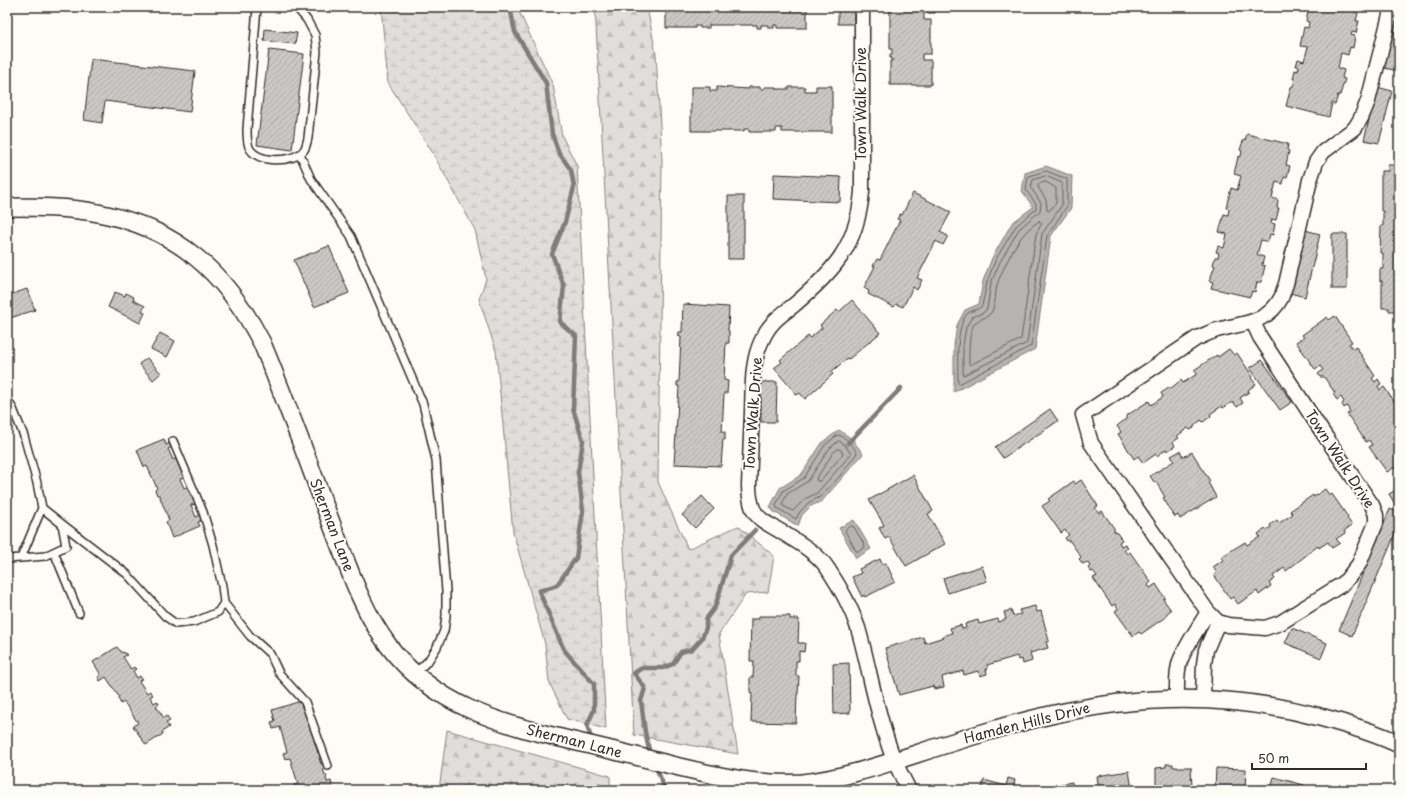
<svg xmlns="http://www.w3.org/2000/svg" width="1406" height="797" font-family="'Playpen Sans',sans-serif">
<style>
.forest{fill:url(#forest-firs);stroke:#858482}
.wetland{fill:url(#wetland-marsh);stroke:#858482}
.water{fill:#b5b4b1;stroke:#7e7d7b}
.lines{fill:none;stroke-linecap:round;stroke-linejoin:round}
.shore{stroke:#626261;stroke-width:1}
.stream{stroke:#7e7d7b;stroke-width:4.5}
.building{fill:url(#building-hatch);stroke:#2b2b2b}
.service-casing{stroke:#2b2b2b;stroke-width:10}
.minor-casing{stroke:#2b2b2b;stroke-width:17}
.tertiary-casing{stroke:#2b2b2b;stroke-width:20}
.service{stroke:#fdfcf7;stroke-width:7}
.minor{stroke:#fdfcf7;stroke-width:14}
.tertiary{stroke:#fdfcf7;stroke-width:17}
.labels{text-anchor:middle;stroke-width:4;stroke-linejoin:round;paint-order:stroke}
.street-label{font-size:14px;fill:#2b2b2b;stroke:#fdfcf7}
</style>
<defs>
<pattern id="forest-firs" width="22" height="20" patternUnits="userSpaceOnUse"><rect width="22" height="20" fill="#dfdeda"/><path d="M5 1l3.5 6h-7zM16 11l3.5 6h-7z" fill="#c0bfbb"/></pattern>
<pattern id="wetland-marsh" width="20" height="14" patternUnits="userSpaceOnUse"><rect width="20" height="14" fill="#dfdeda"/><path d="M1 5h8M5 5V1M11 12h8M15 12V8" fill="none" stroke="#c0bfbb"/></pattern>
<pattern id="building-hatch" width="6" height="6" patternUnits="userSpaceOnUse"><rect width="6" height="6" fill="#c9c8c4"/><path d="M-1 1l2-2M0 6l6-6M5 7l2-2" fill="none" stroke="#adaca9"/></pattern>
</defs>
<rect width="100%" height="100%" fill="#fdfcf7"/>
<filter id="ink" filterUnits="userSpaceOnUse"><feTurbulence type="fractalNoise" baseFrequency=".025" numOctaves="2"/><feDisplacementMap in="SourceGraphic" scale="8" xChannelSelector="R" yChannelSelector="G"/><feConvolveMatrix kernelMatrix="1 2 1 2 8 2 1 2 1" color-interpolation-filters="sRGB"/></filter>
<g filter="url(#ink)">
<path class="forest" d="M595,7h52l9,47 6,107 -4,321 30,67 50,-23 36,30 -6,36 -22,2 -27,40 19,120 -104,-19z
M447,730l163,46v14h-171z"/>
<path class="wetland" d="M381,7h136l36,78 9,51 15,30 29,563 -39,-10 -18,-37 -4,-38 -32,-112 -17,-181 -17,-52 7,-20 -11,-49 -44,-80 -43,-67z"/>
<path class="water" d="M1046,166l26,10 -1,32 -20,28 -16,113 -81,43v-47l3,-20 8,-15 14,-6 4,-23 9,-23 20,-35 21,-16 -11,-16 3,-18z
M839,430l13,9 11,15 -41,47 -11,5 -9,9 -4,11 -24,-14 -4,-5 10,-19 21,-13 21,-32z
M854,520l17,29 -15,9 -17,-30z"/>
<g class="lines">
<path class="shore" d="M1046,171l21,8v27l-20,30 -16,110 -72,38 -1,-2c0,-17 -3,-57 10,-69 4,-3 10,-3 14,-7l5,-24 9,-23 20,-33 20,-17v-5l-10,-14 2,-13z
M1046,176l16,7v22l-20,29 -15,109 -63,32 -1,-2v-27l3,-19 6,-10 11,-4 4,-4 4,-26 9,-21 19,-33 21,-18 1,-8 -10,-15 2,-8z
M1046,182l10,6v15l-7,8 -2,-1 -1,-10 -8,-13 1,-3z
M1039,221l3,2 -6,11 -15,105 -51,26 -1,-1c0,-10 -1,-35 7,-42 6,-5 14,-4 17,-13 3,-8 2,-16 4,-24 4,-13 19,-43 28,-52 4,-5 9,-8 14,-12z
M838,435c9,2 15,11 19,18l-17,23 -20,21 -12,6 -9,10 -3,6 -19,-11 -1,-3 7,-14 21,-13 21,-33z
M839,441l6,4 6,9 -34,39 -12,6 -12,12 -10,-5 -1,-2 5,-10 21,-13 21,-32z
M838,449l3,1 2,4 -23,27h-3l-1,-2 17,-26z
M851,526l3,1 11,19 -1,2 -5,3h-3l-11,-20 1,-2z"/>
<path class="stream" d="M510,7l5,25 31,51 6,51 7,19 12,17 3,17 -9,35 -13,32 12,32 -4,36 16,14 -3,73 10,32 -5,31 5,39 -7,47 -19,27 -18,6 25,59 30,34v26l-7,15 3,10 4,6
M848,443l53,-55
M650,754l-5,-22 -4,-31 4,-13 -11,-15 8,-5h21l10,-4 8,-12 11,-3 10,-11 4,-10v-9l9,-12 16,-52 24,-25
M655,765l8,19 1,6"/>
</g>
<path class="building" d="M666,7h141v21h-30v-3h-3v3h-6v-3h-7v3h-4v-3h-48v3h-9v-2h-5v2h-29z
M838,7h16v17h-16z
M890,7h45v6h-11v7h7v34h-9v6h9v25h-41v-24h2v-3h-2v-4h2v-5h-2z
M1309,7h44l-1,4 6,2 -2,8h3l-3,12 -4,-1 -1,3 4,1 -2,12 -3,-1 -2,8 -7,-2 -3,15 6,2 -2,8 3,1 -5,16h-2l-3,10 -3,-2 -3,14 -43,-11 5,-19 2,-1 2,-7h-2l2,-9 3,1 1,-5h-3l2,-7 6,2 4,-14 -8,-1 4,-19 4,1 1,-6 -3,-1z
M1397,18l2,1v52l-15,-3z
M265,29l32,4 -2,11 -31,-3z
M269,50l35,4 -12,96 -35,-5z
M91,59l104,12 -5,41 -85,-11 -3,22 -18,-3z
M816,86h16v46h-50v-4h-6v4h-27v-3h-5v2h-53v-44h19v4h7v-4l32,2v-2h11v2h4v-2h12v2h13v-2h16v4h11z
M1377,87l15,4 -13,52 -15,-3z
M1247,134l41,10 -1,6 2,1 -3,14 4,1 -3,11h-3l-1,7 -7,-2 -4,16 6,2 -1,8h2l-3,12 -4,-1 -1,4 4,1 -2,11 -3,-1 -2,8 -7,-2 -4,15 7,2 -2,8 3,1 -4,16h-4l-2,10 -3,-1 -2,6 -39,-9 2,-6 -4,-1 6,-15 -2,-1 2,-8h3l1,-4 -3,-1 2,-6 6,2 3,-14 -8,-2 5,-18 4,1 1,-6 -3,-1 5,-20 6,2 4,-14 -7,-2 4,-17 3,-1 1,-5 -2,-1 3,-9 2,-1z
M1388,165h11v146h-10v-3h-7v-27h-2v-12h3v-16h-3l1,-27h2v-15h-2v-40h7z
M774,174l67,3 -1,25 -67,-3z
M913,193l38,19 -11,20 8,4 -5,9 -7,-4 -19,37 5,2 -5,10 -4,-3 -10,20 -7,-3 -2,3 -26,-13 1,-3 -5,-3 11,-22h-2l4,-7 3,1 20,-40 -3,-1 3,-5 2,1z
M728,196h16v63h-16z
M1305,230l15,4 -15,63 -15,-4z
M1332,234h15v55h-15z
M329,246l20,47 -35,14 -20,-47z
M27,289l8,21 -28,9v-23z
M115,292l10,4 1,-3 8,4 -1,3 12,6 -3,5 3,2 -5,10 -32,-16z
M852,300l28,33 -31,26 -1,-1 -17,14 2,2 -28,25 -5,-6 -3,2 -23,-27 8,-6 -2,-2 28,-24 2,2 12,-10 -2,-3 17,-15 2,2z
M683,304l46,3 -1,24h1v12h-3l-2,37 4,1 -1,12h-3l-2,39h3v8l-2,-1 -2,27 -47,-2 5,-78h-2v-4h2l2,-45 -3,-1 1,-4h3z
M1335,316l17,26 -3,2 4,5 3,-2 19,29 -3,2 3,4 3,-3 3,5 -3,2 2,4 4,-3 15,22v59l-2,1 -4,-1 -6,4 -18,-25 3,-2 -3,-5 -3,2 -19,-28 3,-2 -3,-6 -3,2 -2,-4 2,-2 -3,-5 -4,3 -4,-6 2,-1 -11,-16h-4l-2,-3 5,-4 -3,-4 -5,3 -19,-27 8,-5 -2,-2 25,-18 2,3z
M1396,320h3v14h-3z
M160,333l15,8 -8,16 -16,-8z
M1229,349l5,6 3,-2 16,24 -2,1 5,6 -8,6 1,2 -9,6 3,5 -6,4 -3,-4h-3l-8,5 -1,-2 -12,8 1,2 -8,6 -2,-2 -7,6v2l-4,2 -2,-2 -11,8 2,2 -6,4 2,4 -8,5 -1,-2 -9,7 -1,-2 -13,9 -5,-7 -4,3 -16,-25 3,-2 -4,-6 9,-7v-3l23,-15 2,4 12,-8 -2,-4 8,-5 1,1 11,-9 2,3 14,-9 -3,-4 23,-15 1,2z
M147,358l14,15 -8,7 -14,-16z
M1262,360l30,42 -12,8 -30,-42z
M761,382h16l-1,40h-15z
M1050,409l8,12 -55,37 -8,-11z
M164,439l2,6 4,-2 2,4 -4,2 5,11 4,-2 8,19 -5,2 4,9 5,-2 7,18 -5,1 5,12 4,-2 2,5 -4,2 2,4 -28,12 -6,-16 3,-2 -10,-25h-2l-2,-5 2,-2 -10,-22 -3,1 -7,-17z
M1180,451l3,6 9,-5 18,29 -2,1 8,15 -36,22 -2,-4 -3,2 -12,-19 2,-1 -9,-15h-2l-4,-6 24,-15 -3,-5z
M913,475l20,36 -5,3 17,30 -39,22 -17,-29 -4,2 -6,-11 5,-3 -15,-25z
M1081,480l17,26 -3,2 4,5 3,-2 12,17v3l3,2 5,7 -3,2 2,4 4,-2 3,4 -4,2 3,4 3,-2 21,30 -3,3 2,3 6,-4 9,14 -2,1 8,11 -5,4 1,2 -26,18 -2,-2 -6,4 -18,-25 3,-2 -3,-5 -3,2 -19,-28 4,-2 -4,-5 -2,1 -3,-4 2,-2 -3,-4 -4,2 -4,-5 2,-2 -11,-16h-3l-2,-3 4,-3 -4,-5 -4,3 -19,-27 8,-5 -2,-2 26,-18 1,3z
M1399,488v17l-3,1 -7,-12z
M1325,489l5,7 2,-2 16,23 -1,1 5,7 -8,6 1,2 -9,6 4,4 -8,5 -4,-6 -9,6 -1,-2 -32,25 -2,-3 -11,8 2,3 -6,4 2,3 -12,9 -2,-4 -19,13 -5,-7 -3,2 -16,-24 3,-2 -4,-6 10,-7 -2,-3 24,-15 2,3 13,-8 -2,-3 7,-6 1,2 5,-3 -1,-2 7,-5 2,3 14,-9 -3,-3 23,-16 1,2z
M702,496l12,13 -19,19 -13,-13z
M1390,509l9,4v12l-47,111 -13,-6z
M880,559l2,5 4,-1 9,19 -30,15 -1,-2 -2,2 -10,-20 9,-4 -2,-4z
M982,566l5,15 -39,12 -5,-15z
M1035,606l2,6 4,-1 8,30 -3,1 2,6 -18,5 2,8 -9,3 -1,-5 -4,1 -1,-4 -30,9 1,4h-2l1,5 -7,2 -2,-5 -14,4 -1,-4 -21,6 2,10 -10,2 -1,-3 -34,9 -14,-47 38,-11 2,6 19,-6 1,-2 7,-2 -2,-5 11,-3 1,4 4,-1 -1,-4 13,-4 1,4 19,-5 1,3 7,-3 -2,-7 7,-2 2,6 8,-2 -2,-4z
M759,616h31v3h9l-1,24h7l-1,9 -5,-1v10h-3v15h3l-1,18h-1l-1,29 -45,-1 1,-28 -2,-2v-15h3l1,-16h-4l1,-42h8z
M1292,628l35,15 -6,15 -36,-15z
M117,647l5,6 2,-1 3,3 -4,2 8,12 3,-2 2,2 -3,2 4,7 3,-2 2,3 -3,2 8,12 3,-2 3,4 -3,2 4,6 3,-2 2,3 -3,2 8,12 3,-2 3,5 -4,2 3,4 -7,5 1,2 -17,11 -13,-19 5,-3 -14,-21 -3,2 -3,-6 1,-1 -13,-20 -6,4 -2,-4 3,-2 -8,-13z
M849,663l1,50 -16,1 -1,-50z
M301,701l8,23h1l7,15 -3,1 4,13h3l1,4 -3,1 2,6 3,-1 2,5 -3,1 2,6 2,1 -1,2 1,4 4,-1 2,8 -2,1h-36l-1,-5 4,-1 -8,-26 -5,1 -2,-6 4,-1 -7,-25 -7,2 -2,-7 4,-1 -3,-11z
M1166,764h7v3h18l1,20 -18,1 1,2h-19v-22l10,-1z
M1216,768l30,1 -1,20 5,1h-35z
M1129,771l3,18 -33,1 -2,-14z
M1274,777l30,8 -1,5h-32z
M1008,778l7,2 -2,10h-32l3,-10 22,6z
M1072,782l1,8h-38v-1z"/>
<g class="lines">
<defs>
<path id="service" d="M257,7l-10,122c0,6 0,13 2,18 7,17 45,16 55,3 2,-3 3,-8 4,-12l9,-86 -2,-17 -8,-15 -11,-13
M300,154l11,25 40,57 72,168 13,56 10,131v25l-2,15 -7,16 -9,14 -13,12
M7,399l6,10 11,27 13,47 5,25 -21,50 -14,1
M62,524l65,50 38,42 11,8 18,-2 24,-10 6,-9 -2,-17 -9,-41 -10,-33 -30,-71
M54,552l25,61
M21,558l24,-2 21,-10 -4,-22 -20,-16
M224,603l26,33 20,18 9,19 26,29 23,64"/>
<path id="minor" d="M862,7v185c-5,54 -28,79 -68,113 -15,12 -24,17 -32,35 -11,22 -9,49 -10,72 -1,24 -2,48 -3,73 0,8 1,16 4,24 5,11 17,16 27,22 17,11 37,21 48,38 12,18 23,38 30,59 11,38 17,78 30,115 5,17 13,32 21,47
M1253,322l7,15 61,93 51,75 4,10v8l-17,41 -15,19 -64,40 -15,5 -37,-3 -10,-3 -10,-10 -117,-169 -8,-28 114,-77c6,-2 11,-5 17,-7 25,-8 53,-6 67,-33 2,-4 3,-10 5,-14l24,-104 6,-18 7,-10 32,-24 6,-10 7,-17 24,-94
M1177,698c0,-12 -1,-25 3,-37 7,-17 18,-33 28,-49
M1203,699l1,-35 2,-14 12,-28"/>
<path id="tertiary" d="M7,207c30,0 61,0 91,6 79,15 128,60 164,130 25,60 47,121 70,182 16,41 30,85 56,120 46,61 111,78 181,95 34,8 68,16 102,25 43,10 86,21 131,18 37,-4 73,-16 108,-27 24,-8 49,-16 73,-23 114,-35 220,-47 337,-16 26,7 54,15 79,27"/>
</defs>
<use href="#service" class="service-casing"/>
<use href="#minor" class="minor-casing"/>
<use href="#tertiary" class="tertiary-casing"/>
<use href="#service" class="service"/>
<use href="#minor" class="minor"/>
<use href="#tertiary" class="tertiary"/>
</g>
</g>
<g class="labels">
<g class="street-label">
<text transform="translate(861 104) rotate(-90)" y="5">Town Walk Drive</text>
<text transform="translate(753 414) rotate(-86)" y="5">Town Walk Drive</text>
<text transform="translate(1340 459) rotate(57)" y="5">Town Walk Drive</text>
<text transform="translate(332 525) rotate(69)" y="5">Sherman Lane</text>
<text transform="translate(1027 723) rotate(-14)" y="5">Hamden Hills Drive</text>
<text transform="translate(574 741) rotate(14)" y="5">Sherman Lane</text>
</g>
</g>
<rect width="1406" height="797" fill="none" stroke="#fdfcf7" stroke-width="24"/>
<rect x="12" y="12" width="1382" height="773" fill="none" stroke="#2b2b2b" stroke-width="1.5" filter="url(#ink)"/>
<path d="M1252 763v6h114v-6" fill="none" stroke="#2b2b2b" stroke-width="2"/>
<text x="1258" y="763" font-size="12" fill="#2b2b2b" stroke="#fdfcf7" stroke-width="3" paint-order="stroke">50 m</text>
</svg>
